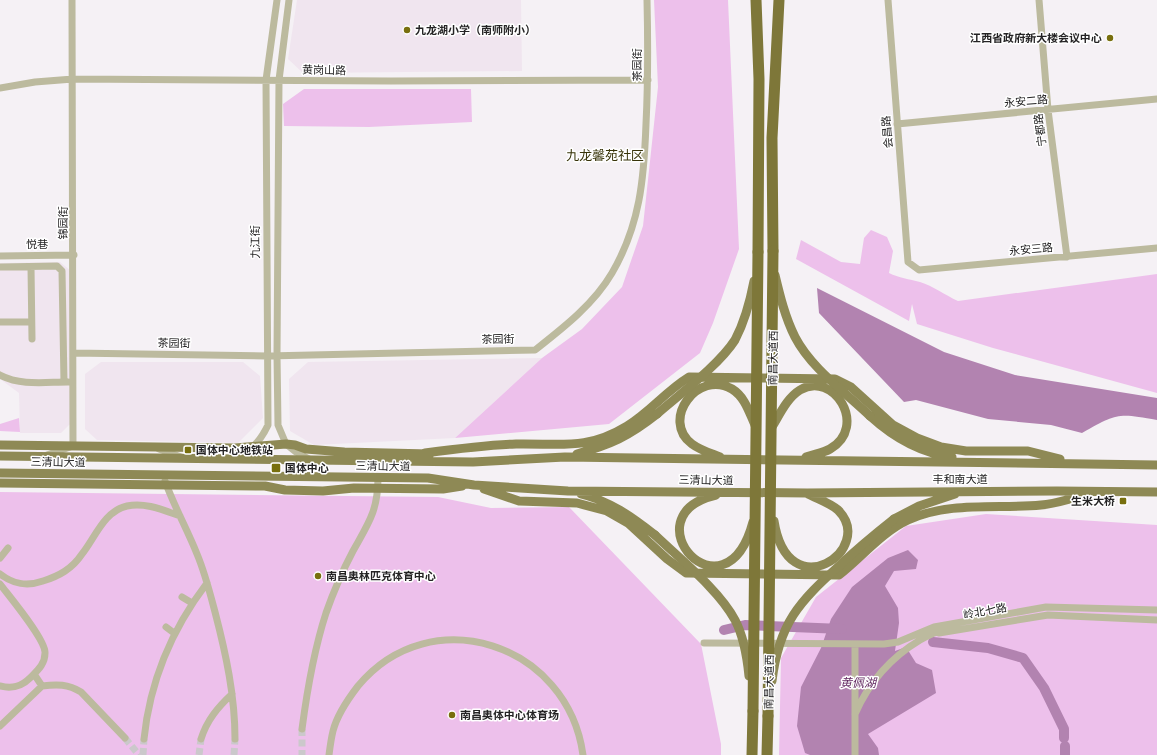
<svg xmlns="http://www.w3.org/2000/svg" width="1157" height="755" font-family="Barlow,'Noto Sans SC',sans-serif">
<style>
.built{fill:#f0e5ef}
.green{fill:#edc0eb}
.water{fill:#b283b0}
.lines{fill:none;stroke-linecap:round;stroke-linejoin:round}
.river{stroke:#b283b0;stroke-width:10}
.minor-tunnel{stroke:#cbc8cb;stroke-width:7;stroke-dasharray:7 3.5;stroke-linecap:butt}
.minor{stroke:#bcba9e;stroke-width:7}
.major{stroke:#8e8955;stroke-width:9}
.highway{stroke:#7e7739;stroke-width:11}
.major-bridge{stroke:#8e8955;stroke-width:9}
.highway-bridge{stroke:#7e7739;stroke-width:11}
.poi-dot{fill:#786f0e;stroke:#fff;stroke-width:1.5}
.labels{text-anchor:middle;stroke-width:3;stroke-linejoin:round;paint-order:stroke}
.poi-label{font-size:11px;font-weight:bold;fill:#242324;stroke:#fff;text-anchor:start}
.street-label{font-size:11px;fill:#242324;stroke:#fff}
.water-label{font-size:12px;font-style:italic;fill:#612760;stroke:#fff}
.quarter-label{font-size:13px;fill:#373308;stroke:#fff}
</style>
<rect width="100%" height="100%" fill="#f5f1f5"/>
<path class="built" d="M297,0h224l1,71 -219,2 -15,-14z
M60,262l11,9 -1,153 -9,9h-41l-1,-40 -19,-14v-116z
M542,358l-87,80 -141,7 -24,-14 -1,-52 19,-17z
M101,362h142l17,14 3,42 -25,25 -141,-3 -12,-11v-55z"/>
<path class="green" d="M654,0h74l11,249 -26,74 -13,30 -91,71 -154,14 87,-80 40,-29 40,-42 21,-61 15,-139z
M304,89h167l1,33 -103,5 -85,-1 -1,-22z
M871,230l16,7 6,14 -4,22c10,5 20,6 31,9 13,4 25,13 38,19l199,-27v119l-164,-45 -76,-24 -5,-20 -3,17 -113,-62 5,-19 40,22 19,2 4,-26z
M19,418l1,14 -20,-1v-7z
M0,492l438,5 53,11 78,-1 132,137 20,100v11h-721z
M986,514l171,11v230h-378l2,-97 35,-61 90,-71z"/>
<path class="water" d="M817,288l127,64 71,23 142,23v22c-39,-7 -40,-7 -75,13l-31,-8 -63,-6 -72,-19 -12,2 -85,-89z
M908,550l10,10 -2,9 -22,2 -9,15 13,22 1,15 -4,28 11,-4 10,16 16,7 4,23 -68,41 10,14 1,7h-69l-5,-2 -8,-27 4,-39 20,-39 10,-29 21,-32 36,-29z"/>
<g class="lines">
<path class="river" d="M724,630l21,-5 97,4
M933,642l55,6 35,10 21,30 20,41v9
M1065,746v9"/>
<path class="minor-tunnel" d="M302,729v26
M125,738l14,17
M143,755l1,-16
M199,755l2,-16
M234,755l1,-16"/>
<path class="minor" d="M289,0l-10,80 -2,275 1,70 8,19 10,8 15,8
M888,0l20,262 11,8 238,-22
M1039,0l9,110 19,147
M0,88l35,-6 38,-3 318,2 257,-1
M897,124l260,-25
M0,256l74,-1
M0,267l57,-1 5,5 2,111
M31,267l1,72
M0,322h31
M73,353l194,3 268,-6c28,-22 59,-46 77,-77 28,-48 32,-94 34,-149 2,-41 2,-82 1,-124
M0,375c21,11 45,7 68,7
M159,449l22,8
M47,455l26,-9 -1,-446
M234,456c17,-3 27,-16 34,-31l-2,-345 11,-80
M165,481c9,25 22,48 32,73 8,19 13,39 18,58 11,42 20,84 20,127
M0,558l8,-10
M0,574c13,10 26,13 43,7 16,-5 29,-12 39,-27 13,-16 22,-43 45,-48 18,-4 36,4 53,10
M0,584c9,12 46,56 45,69 0,11 -7,17 -15,25 -9,9 -18,11 -30,8
M182,597l10,6
M166,627l8,6
M939,633l109,-18 109,5
M704,643l180,1 14,-2 36,-15 112,-20 111,3
M855,644v111
M34,674l8,12c15,-2 26,-2 39,6l44,46
M855,714c14,-32 35,-56 65,-74 7,-4 14,-8 23,-10
M0,726l42,-40
M302,729c5,-38 12,-79 24,-116 7,-20 17,-43 27,-62 15,-27 25,-40 25,-73
M144,739c6,-59 28,-110 63,-156
M201,739c6,-19 17,-32 31,-45
M329,755c1,-8 2,-16 4,-24 4,-16 15,-32 25,-45 73,-88 210,-42 225,69"/>
<path class="major" d="M870,416c24,22 50,37 82,41
M772,427c8,-13 15,-29 28,-37 33,-20 69,36 30,59 -7,4 -16,5 -24,8
M0,445l235,3 51,-4 9,1 11,4 38,3
M339,453l5,-1 86,2
M425,453c30,-4 60,-8 91,-9 44,-1 70,7 111,-18 23,-14 39,-35 62,-49l146,2 16,8 42,38 24,13 24,9 25,4h62l32,8
M577,454c34,-10 51,-17 80,-40
M0,456l473,6 92,-5 592,8
M720,457c-10,-4 -20,-7 -28,-13 -32,-24 6,-75 40,-55 13,8 17,23 23,36
M0,473l428,5 46,7 94,6 239,2 250,-2 100,1
M0,483l265,3 20,4 38,1 31,-3 89,1 19,-3
M484,489l35,12 58,2 30,8 21,12 39,36 19,14 153,2c23,-18 43,-43 69,-55 41,-19 90,-11 133,-15 15,-1 30,-7 45,-10
M581,494c29,7 51,23 74,41
M716,495c-89,21 9,131 37,27
M894,519l25,-13 36,-12
M774,521c14,89 103,28 64,-11 -8,-7 -20,-11 -30,-16"/>
<path class="highway" d="M756,0l3,79 -1,173
M773,251l-1,-113 7,-138
M752,755l1,-44
M767,755l1,-39"/>
<path class="major-bridge" d="M775,275c5,21 10,42 20,62 16,31 50,55 75,79
M657,414c23,-20 62,-49 78,-74 10,-19 15,-38 19,-59
M655,535c25,24 64,55 80,85 9,17 12,36 14,56
M772,681c7,-58 27,-79 68,-116 17,-16 35,-31 54,-46"/>
<path class="highway-bridge" d="M753,711l5,-459
M768,716l5,-465"/>
</g>
<g class="poi-dot">
<circle cx="407" cy="30" r="4"/>
<circle cx="1110" cy="38" r="4"/>
<rect x="184" y="446" width="8" height="8" rx="2"/>
<rect x="271" y="463" width="10" height="10" rx="2"/>
<rect x="1119" y="497" width="8" height="8" rx="2"/>
<circle cx="318" cy="576" r="4"/>
<circle cx="452" cy="715" r="4"/>
</g>
<g class="labels">
<g class="poi-label">
<text x="415" y="34">九龙湖小学（南师附小）</text>
<text x="1102" y="42" text-anchor="end">江西省政府新大楼会议中心</text>
<text x="196" y="454">国体中心地铁站</text>
<text x="285" y="472">国体中心</text>
<text x="1115" y="505" text-anchor="end">生米大桥</text>
<text x="326" y="580">南昌奥林匹克体育中心</text>
<text x="460" y="719">南昌奥体中心体育场</text>
</g>
<g class="street-label">
<text transform="translate(637 65) rotate(-90)" y="4">茶园街</text>
<text transform="translate(324 70) rotate(1)" y="4">黄岗山路</text>
<text transform="translate(1026 101) rotate(-5)" y="4">永安二路</text>
<text transform="translate(1040 130) rotate(-97)" y="4">宁都路</text>
<text transform="translate(887 132) rotate(-95)" y="4">会昌路</text>
<text transform="translate(63 223) rotate(-90)" y="4">锦园街</text>
<text transform="translate(255 242) rotate(-90)" y="4">九江街</text>
<text x="37" y="248">悦巷</text>
<text transform="translate(1031 249) rotate(-5)" y="4">永安三路</text>
<text transform="translate(498 339) rotate(-1)" y="4">茶园街</text>
<text transform="translate(174 343) rotate(1)" y="4">茶园街</text>
<text transform="translate(773 358) rotate(-89)" y="4">南昌大道西</text>
<text transform="translate(58 462) rotate(1)" y="4">三清山大道</text>
<text transform="translate(383 466) rotate(1)" y="4">三清山大道</text>
<text x="960" y="483">丰和南大道</text>
<text transform="translate(706 480) rotate(1)" y="4">三清山大道</text>
<text transform="translate(985 611) rotate(-10)" y="4">岭北七路</text>
<text transform="translate(769 682) rotate(-89)" y="4">南昌大道西</text>
</g>
<g class="water-label">
<text x="858" y="687">黄佩湖</text>
</g>
<g class="quarter-label">
<text x="605" y="160">九龙馨苑社区</text>
</g>
</g>
</svg>
